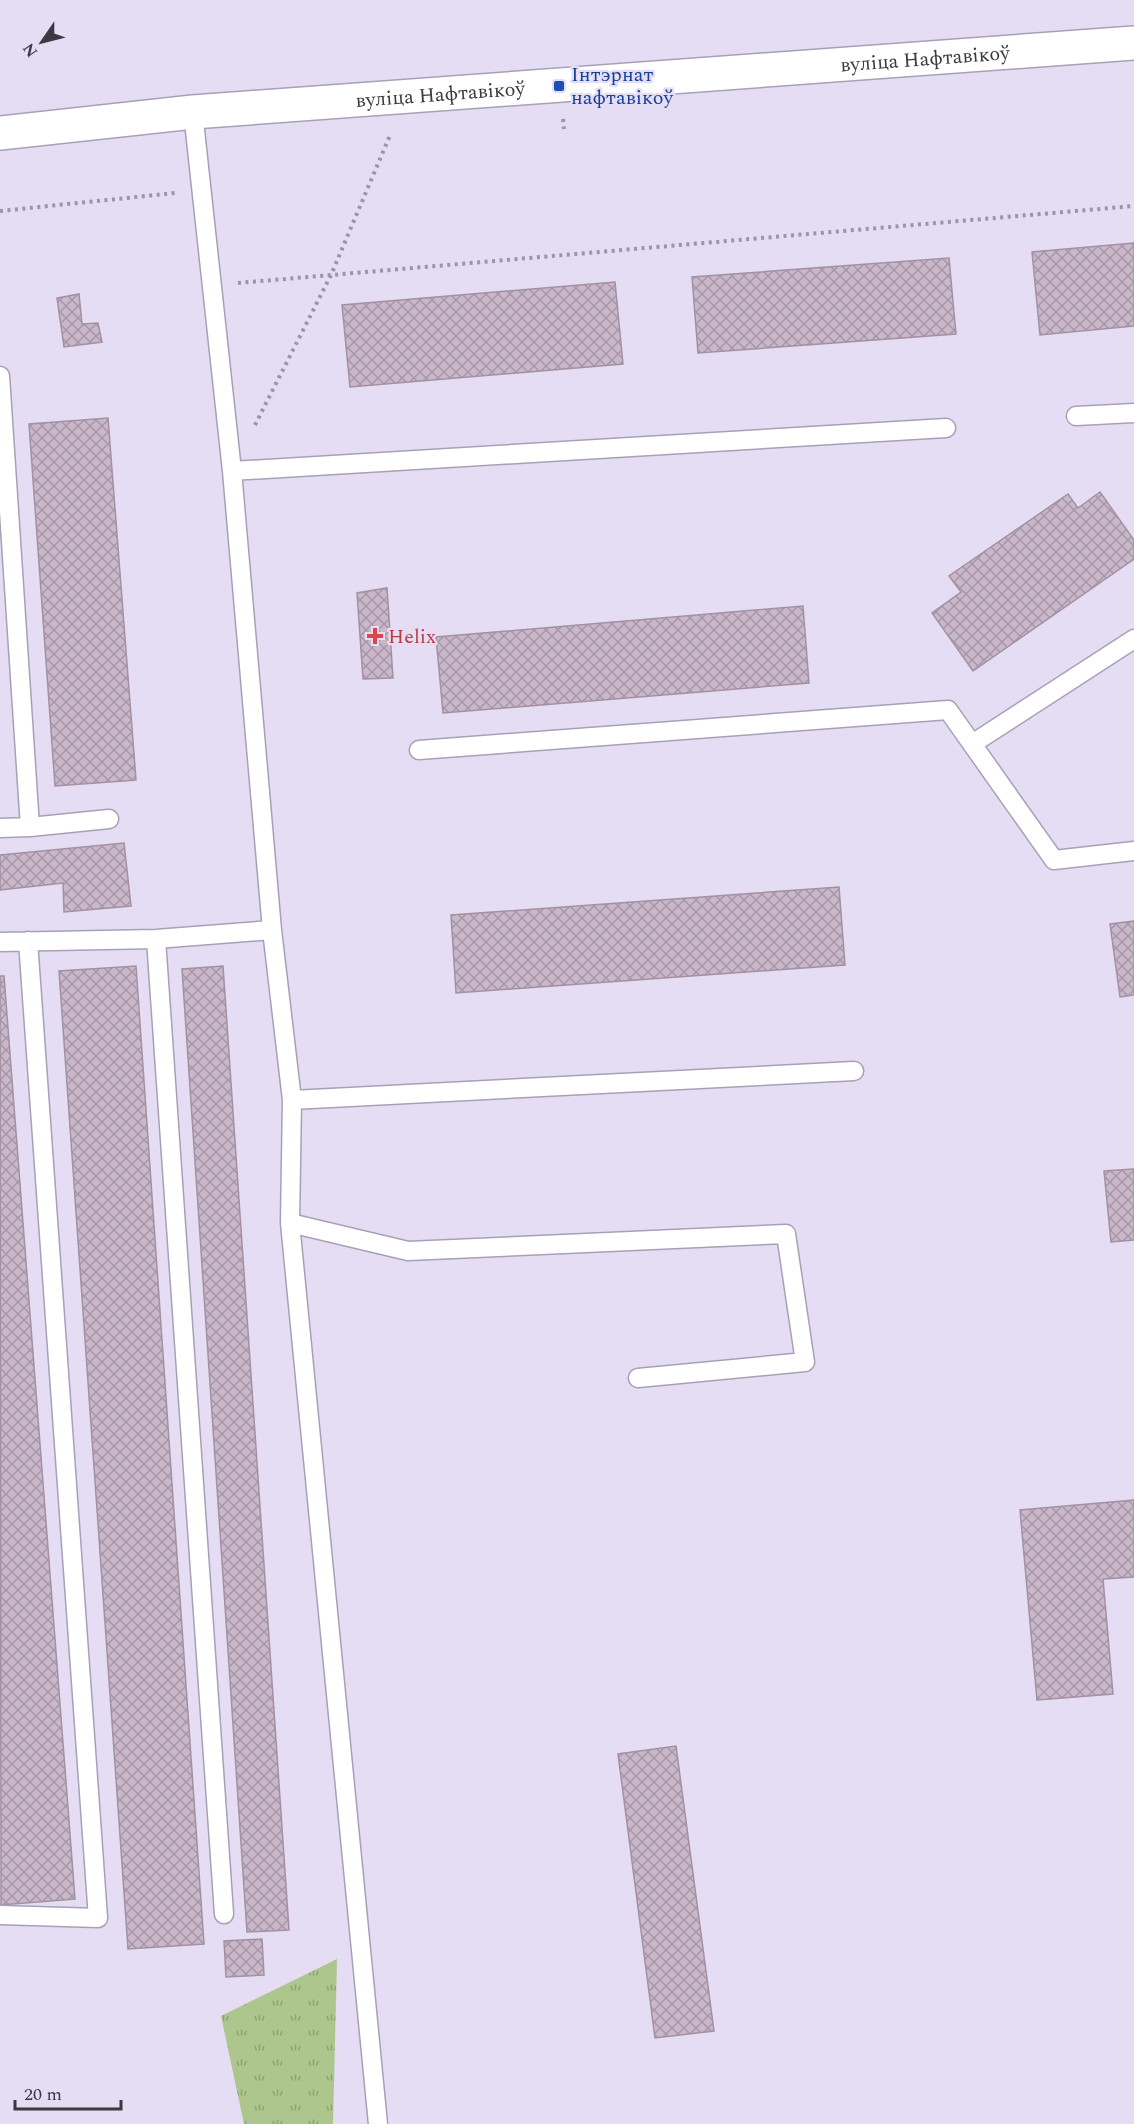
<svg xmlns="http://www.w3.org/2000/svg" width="1134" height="2124" font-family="Spectral,serif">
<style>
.grass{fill:url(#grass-tufts)}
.building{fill:url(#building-cross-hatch);stroke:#a391a2;stroke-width:1.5}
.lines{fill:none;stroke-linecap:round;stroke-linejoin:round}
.lane-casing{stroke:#a8a0b6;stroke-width:21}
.secondary-casing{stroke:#a8a0b6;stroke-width:36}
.path{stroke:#9b95a5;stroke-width:4;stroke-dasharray:3 4.5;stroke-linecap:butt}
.lane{stroke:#fff;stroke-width:18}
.secondary{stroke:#fff;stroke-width:33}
.transit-dot{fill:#1a4fb4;stroke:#e5ddf3;stroke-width:2}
.health-dot{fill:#e0444e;stroke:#e5ddf3;stroke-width:2}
.labels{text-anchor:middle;stroke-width:4.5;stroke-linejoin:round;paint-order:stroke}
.street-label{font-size:20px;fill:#3b3841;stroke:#e5ddf3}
.transit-label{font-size:20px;fill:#164399;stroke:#e5ddf3;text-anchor:start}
.health-label{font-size:20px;fill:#be3a42;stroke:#e5ddf3;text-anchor:start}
</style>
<defs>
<pattern id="grass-tufts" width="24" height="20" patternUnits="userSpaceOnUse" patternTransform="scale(1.5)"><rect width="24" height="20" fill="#adc68d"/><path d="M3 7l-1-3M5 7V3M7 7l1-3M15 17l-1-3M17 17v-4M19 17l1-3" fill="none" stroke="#8ea275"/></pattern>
<pattern id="building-cross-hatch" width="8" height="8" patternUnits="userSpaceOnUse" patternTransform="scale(1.5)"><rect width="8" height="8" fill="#cab8ca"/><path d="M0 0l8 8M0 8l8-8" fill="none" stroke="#a597a6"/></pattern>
</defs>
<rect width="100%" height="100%" fill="#e5ddf3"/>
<path class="grass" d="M337,1959l-4,165h-89l-23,-108z"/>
<path class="building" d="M1134,243v83l-94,9 -8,-83z
M949,258l7,76 -258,19 -6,-76z
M615,282l8,82 -273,23 -8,-82z
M79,294l3,30 16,-1 4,19 -38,5 -7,-49z
M108,418l28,362 -81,6 -26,-362z
M1100,492l34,48v19l-161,112 -41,-58 29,-21 -12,-16 119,-82 10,14z
M387,588l6,90 -30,1 -6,-86z
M803,606l6,77 -366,30 -7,-76z
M124,843l7,63 -67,6 -1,-29 -63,7v-35z
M839,887l6,78 -389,28 -5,-78z
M1134,921v74l-14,2 -10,-73z
M136,966l68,978 -76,5 -69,-978z
M223,966l66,964 -42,2 -65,-963z
M0,976h4l71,923 -74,6z
M1134,1169v71l-23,2 -7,-71z
M1134,1500v77l-31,2 10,115 -76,6 -17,-190z
M676,1746l38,285 -59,7 -37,-284z
M262,1939l2,36 -38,2 -2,-36z"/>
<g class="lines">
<defs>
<path id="lane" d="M193,112l39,359 40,459 20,170 562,-29
M0,376l30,451 -30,1
M1076,416l58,-3
M232,471l714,-43
M972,744l162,-105
M419,750l529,-40 106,150 80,-9
M30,827l79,-8
M156,939l68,975
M0,942l156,-3 116,-9
M292,1100l-2,123 88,901
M290,1223l118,28 378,-17 19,128 -167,16
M0,1915l98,3 -70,-977"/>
<g id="secondary">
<path id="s1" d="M0,133l193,-21 941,-69"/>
</g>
</defs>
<use href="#lane" class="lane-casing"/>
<use href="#secondary" class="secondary-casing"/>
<path class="path" d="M563,119l1,10
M0,211l175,-18
M238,283l896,-77
M255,425l76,-150 60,-142"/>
<use href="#lane" class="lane"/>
<use href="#secondary" class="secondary"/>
</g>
<rect class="transit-dot" x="553" y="80" width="12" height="12" rx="3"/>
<path class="health-dot" d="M372 627h6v6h6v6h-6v6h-6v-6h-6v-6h6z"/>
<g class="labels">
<g class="street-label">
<text dy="7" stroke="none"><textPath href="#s1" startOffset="928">вуліца Нафтавікоў</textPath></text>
<text dy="7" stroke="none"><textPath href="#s1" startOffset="442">вуліца Нафтавікоў</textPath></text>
</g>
<g class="transit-label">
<text x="571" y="81">Інтэрнат<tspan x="571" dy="23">нафтавікоў</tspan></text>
</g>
<g class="health-label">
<text x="388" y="643">Helix</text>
</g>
</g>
<g transform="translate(42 42) rotate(235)" stroke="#e5ddf3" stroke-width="4.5" paint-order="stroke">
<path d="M0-4.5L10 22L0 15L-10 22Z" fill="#3b3841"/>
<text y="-9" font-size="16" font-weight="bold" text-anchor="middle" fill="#3b3841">N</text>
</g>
<path d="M15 2100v9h106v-9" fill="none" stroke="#3b3841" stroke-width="3"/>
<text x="24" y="2100" font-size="18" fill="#3b3841" stroke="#e5ddf3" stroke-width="4.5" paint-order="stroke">20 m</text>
</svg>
